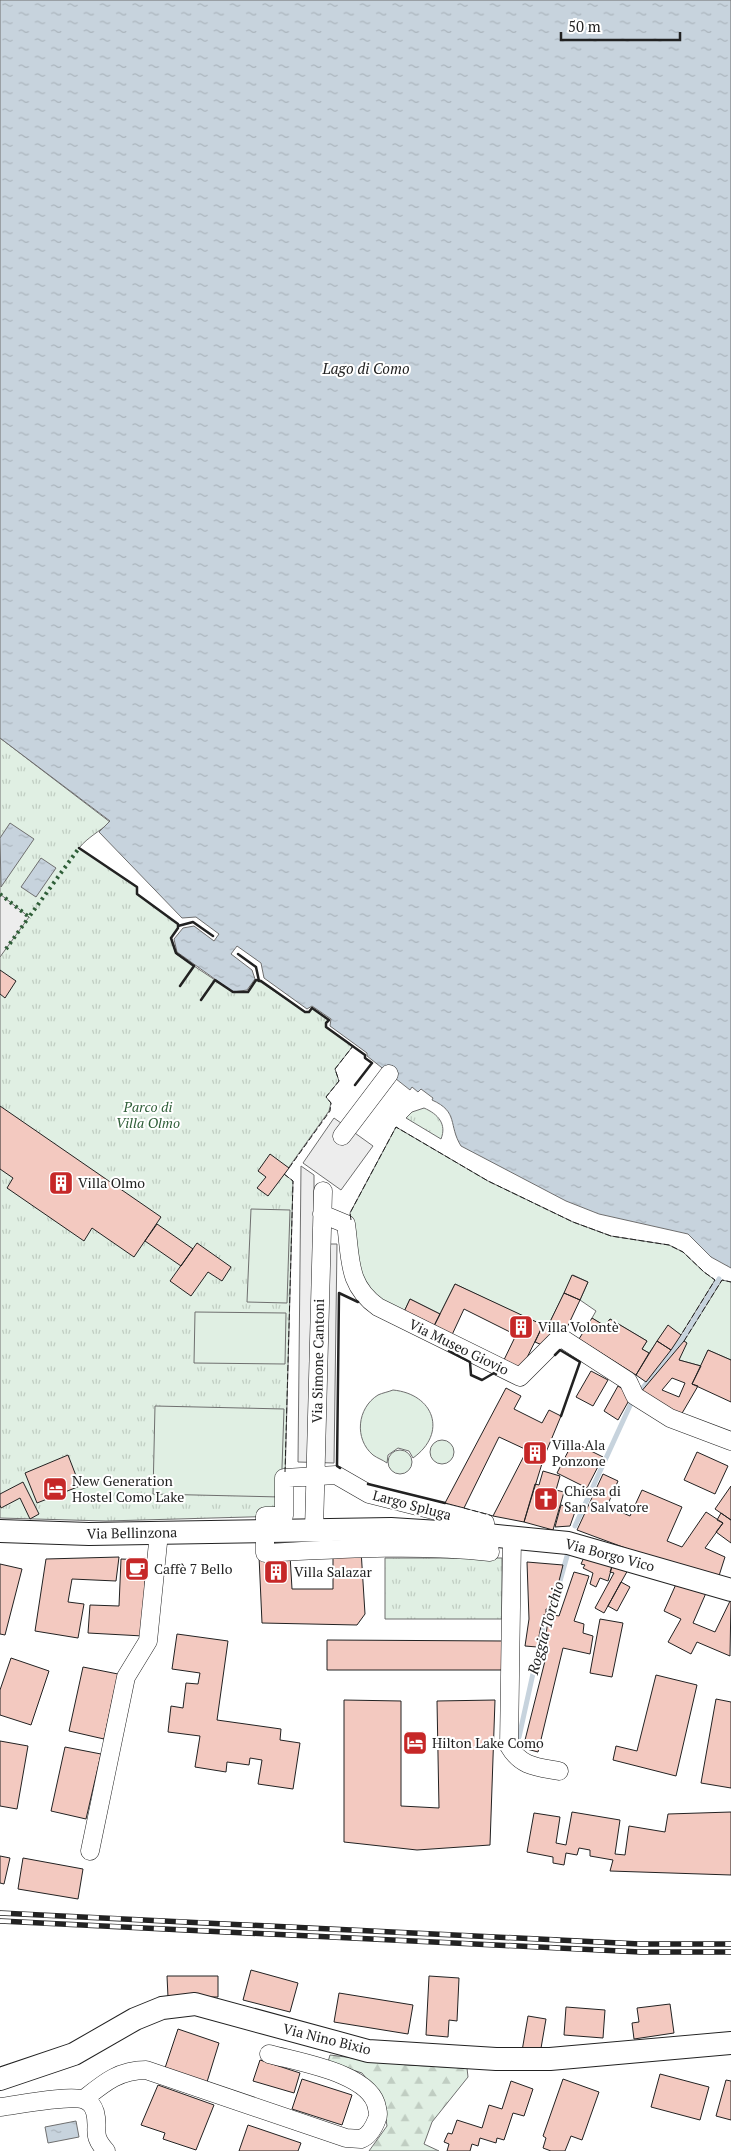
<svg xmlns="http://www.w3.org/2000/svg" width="731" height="2151" font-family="'PT Serif',serif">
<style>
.grass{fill:url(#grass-tufts);stroke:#6f6f6f}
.forest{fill:url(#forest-firs);stroke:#6f6f6f}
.garden{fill:#e0efe3;stroke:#6f6f6f}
.parking{fill:#ededed;stroke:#6f6f6f}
.water{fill:url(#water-ripples);stroke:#6f6f6f}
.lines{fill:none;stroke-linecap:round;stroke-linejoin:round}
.stream{stroke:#c7d3dd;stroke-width:5}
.building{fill:#f3c9c0;stroke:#222;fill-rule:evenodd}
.minor-casing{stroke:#222;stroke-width:19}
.major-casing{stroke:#222;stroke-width:24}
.minor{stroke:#fff;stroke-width:18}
.major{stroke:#fff;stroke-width:22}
.rail-casing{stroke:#222;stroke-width:5.5}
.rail{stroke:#fff;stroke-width:4;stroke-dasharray:11;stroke-linecap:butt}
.hedge{stroke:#2f5e38;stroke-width:4;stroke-dasharray:2.5 4;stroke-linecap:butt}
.fence{stroke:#222;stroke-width:1;stroke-dasharray:6 2.5;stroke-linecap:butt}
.wall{stroke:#222;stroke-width:2.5}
.labels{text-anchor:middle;stroke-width:4;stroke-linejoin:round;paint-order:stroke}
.park-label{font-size:14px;font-style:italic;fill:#2f5e38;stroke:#fff}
.poi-label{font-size:14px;fill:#222;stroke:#fff;text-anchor:start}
.street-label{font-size:14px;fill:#222;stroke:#fff}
.water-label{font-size:15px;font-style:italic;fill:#222;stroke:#fff}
</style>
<defs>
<pattern id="grass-tufts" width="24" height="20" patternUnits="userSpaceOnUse" patternTransform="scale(1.25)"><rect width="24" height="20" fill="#e0efe3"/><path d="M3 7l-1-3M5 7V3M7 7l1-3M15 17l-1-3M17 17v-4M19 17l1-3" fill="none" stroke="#c0cdc2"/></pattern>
<pattern id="forest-firs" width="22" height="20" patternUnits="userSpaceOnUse" patternTransform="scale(1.25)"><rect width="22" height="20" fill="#e0efe3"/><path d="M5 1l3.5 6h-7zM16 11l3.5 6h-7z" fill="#c0cdc2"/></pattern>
<pattern id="water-ripples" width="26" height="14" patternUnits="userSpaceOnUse" patternTransform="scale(1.25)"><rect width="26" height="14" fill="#c7d3dd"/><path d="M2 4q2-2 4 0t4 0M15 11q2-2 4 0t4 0" fill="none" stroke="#abb5bd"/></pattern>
</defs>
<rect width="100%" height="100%" fill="#fff"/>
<path class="grass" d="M0,738l110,84c-11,10 -22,15 -31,26l58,39v7l41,30v4l-7,10 5,16 57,38h15l8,-12 3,1 46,31h4l3,-4 17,12 -3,3v4l27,19 -18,23 4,12 -13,16 5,6 -2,8 -45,63 9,7 -9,335 -178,5 -106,-3z
M424,1108c14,6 23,16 17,31l-35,-21 6,-6z
M385,1558h117v61h-117z"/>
<path class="forest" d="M330,2055l78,10 59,3 1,9 -36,45 -8,22 15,7h-70l18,-25 -4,-27 -21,-26 -34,-11z"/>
<path class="garden" d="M396,1127l92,54 85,41 38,14 58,9 14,7 21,20 11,8 -34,55 -13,-9 -19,27 -7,-4 5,-8 -37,-22 -5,7 -13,-8 4,-7 -16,-11 8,-18 -15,-7 -26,53 -92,-44 -15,30 -30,-15 -7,15 -23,-12 -22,-25 -8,-64z
M251,1209l39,1 -3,93 -40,-1z
M722,1280l9,2v78l-23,-10 -7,16 -22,-6 5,-19z
M195,1312l91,1 -1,51 -91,-1z
M393,1390c41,4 55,43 20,68l-4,-7 -11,-3 -10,7 -1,8c-4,-3 -10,-5 -14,-8 -19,-16 -16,-47 5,-60 4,-2 10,-3 15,-5z
M155,1406l129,3 -3,88 -128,-3z
M430 1452a12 12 0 1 1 24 0a12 12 0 1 1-24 0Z
M388 1462a12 12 0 1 1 24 0a12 12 0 1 1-24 0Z"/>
<path class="parking" d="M0,894l29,23 -29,40z
M334,1118l39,28 -32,44 -38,-27z
M301,1166l13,9v69h23l-3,219 -36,-1z"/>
<path class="water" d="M0,0h731v1268l-20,-11 -23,-23 -89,-20 -33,-13 -105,-55c-13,-21 -2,-34 -29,-46l1,-2 -12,-9 -3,3 -6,-5 -2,3 -43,-34v-3l-37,-27 1,-7 -19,-13 -5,3 -43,-31 -3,-15 -24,-17 -6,8 21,16 3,9 -8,11 -14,2 -56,-40 -3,-13 9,-11 11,-2 20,15 5,-7 -23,-17 -14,1 -83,-86 11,-11 -110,-83z
M10,823l24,16 -33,48 -1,-49z
M41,858l15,10 -20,29 -15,-10z
M76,2121l3,16 -31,6 -3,-16z"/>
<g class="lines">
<path class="stream" d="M641,1390l42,-52 36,-59
M575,1526l58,-127
M519,1737l24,-109 5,-15h3l18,-64"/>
</g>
<path class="building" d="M0,970l16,11 -11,17 -5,-4z
M0,1106l161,111 -27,40 -42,-29 -8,13 -77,-53 6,-10 -13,-9z
M270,1154l19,14 -21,28 -11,-8 9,-11 -8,-6z
M157,1224l36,25 -12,17 -36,-25z
M197,1243l34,24 -9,14 -14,-9 -17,24 -21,-15z
M572,1275l16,7 -8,18 -16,-7z
M455,1284l88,41 -23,47 -18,-8 14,-29 -52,-26 -13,28 -18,-9z
M564,1293l16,7 -16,34 -17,3 -5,8 -7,-3 8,-17 4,3z
M410,1299l30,15 -7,14 -30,-14z
M592,1318l13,8 5,-7 37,22 -5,8 7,4 -13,22 -57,-36z
M668,1325l13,10 -10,15 -14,-9z
M657,1341l14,9 -25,32 -10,-7z
M684,1341l3,2 -8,17 22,6 -9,18 6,2 -17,29 -41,-22zM672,1378l13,5 -6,14 -17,-7z
M708,1350l23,10v42l-39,-18z
M591,1371l17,9 -15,26 -17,-9z
M618,1386l14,9 -14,25 -14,-9z
M506,1388l15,8 -7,13 28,14 7,-13 12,6 -17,41 -20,65 -31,-6 34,-66 -28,-13 -35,71 -19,-5z
M573,1442l30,15 -16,31 -30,-15z
M697,1452l31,14 -13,28 -31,-14z
M68,1455l12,31 -43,17 -12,-30z
M543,1471l17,5 -4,14 8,2 -11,38 -29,-8 11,-38 4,1z
M603,1474l15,7 -11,25 23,10 12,-26 40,17 -15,34 15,6 24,-35 17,11 -18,25 20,9 -8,25 -140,-52z
M23,1482l16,32 -9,5 -10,-21 -19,10 -1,-3v-11z
M731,1486v34l-16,-11z
M561,1505l15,4 -6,17 -15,1z
M721,1513l10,7v23l-15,-11 7,-9 -6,-3z
M361,1550l4,64 -8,11 -95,-2 -3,-67 31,-1 2,34h41v-37z
M586,1553l27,10 -5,18 -8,-3 -4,9 -6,-3 3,-11 -10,-5 2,-3 -4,-1z
M119,1557l-3,24 -44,-2 -4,23 16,2 -6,34 -43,-7 11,-72z
M121,1559l25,1 -3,76 -55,-3 2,-28 29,1z
M527,1562l36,3 -11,44h-6v6h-3l-6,32 -12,-1 4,-27z
M613,1563l16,5 -25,45 -9,-5 19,-35 -4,-1z
M0,1564l22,5 -17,66 -5,-1z
M574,1572l15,4 -15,45 10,3 -1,9 10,3 -3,18 -27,-6 -25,104 -15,-4 25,-99 -4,-1 5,-34 10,2z
M621,1582l9,5 -13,24 -9,-5z
M677,1582l29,11 -13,30 22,9 16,-33 -1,57 -33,-14 -6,12 -23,-12 13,-23 -17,-8z
M600,1619l23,4 -11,54 -22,-4z
M177,1634l51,7 -11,79 64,9 -1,11 20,3 -7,46 -35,-5 4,-24 -12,-2 -1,7 -22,-3 -1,10 -31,-5 5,-31 -32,-4 3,-26 12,2 3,-25 12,1 2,-11 -28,-4z
M327,1640l178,1v29h-178z
M11,1658l38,13 -18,54 -31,-10v-25z
M83,1667l35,7 -14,65 -35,-8z
M656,1675l41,10 -21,91 -63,-16 3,-14 21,5z
M716,1699l15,3v86l-30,-5z
M344,1700l57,1v105l38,2 -2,-107 58,-1 -5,145 -73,5 -73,-8z
M0,1741l28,5 -11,63 -17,-3z
M65,1747l36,7 -15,65 -35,-8z
M572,1812l48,8 -5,34 10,1 4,-29 36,6 3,-18 63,-2v63l-121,-4 3,-11 -23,-4v-6l-11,-2 -2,7 -11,-2 -2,12 -11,-2v-6l-26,-5 7,-39 26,4 -4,26 10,2z
M0,1856l10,2 -6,26 -4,-1z
M23,1858l60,11 -5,30 -60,-10z
M251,1970l47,13 -8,29 -47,-12z
M167,1976h51v21h-50z
M429,1976l30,2 -2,43 -8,-1 -1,17 -22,-2z
M339,1993l74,12 -5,29 -74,-12z
M670,2004l4,29 -40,6 -2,-16 7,-1 -2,-14z
M566,2007l39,3 -2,28 -39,-3z
M528,2016l18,3 -6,35 -18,-3z
M178,2029l41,14 -12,39 -42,-14z
M260,2060l40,13 -6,20 -41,-12z
M660,2074l49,13 -9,33 -49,-13z
M302,2079l50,16 -10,30 -50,-16z
M563,2079l36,13 -17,48 -11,-4 -6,15h-14l-8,-3 3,-10 -3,-2z
M726,2080l5,1v39l-15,-4z
M511,2081l22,8 -9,27 -11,-3 -9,27 -7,-2 -1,5 -16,-5 -2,8 -6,-2 -2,7h-23l2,-7 -5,-2 4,-9 4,1 5,-14 25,8 7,-23 13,4z
M158,2085l56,20 -18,45 -33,-11 2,-6 -24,-8z
M248,2125l53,18 -3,8h-59z"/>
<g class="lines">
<defs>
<path id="minor" d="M342,1136l47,-62
M322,1214l24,10c5,35 1,61 32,83l142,70 40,-40 68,44 7,15 35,22 61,23
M336,1475l33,19 116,29 5,29c-75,-8 -150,-3 -225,1v-37h19v-38z
M314,1530l9,-339
M512,1538l-3,208c12,21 28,21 50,25
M90,1851l36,-174 22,-36 11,-108
M84,2099c20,-16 35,-29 62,-29l200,68 15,1c8,-3 13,-12 16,-20 2,-4 1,-7 0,-11 -5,-35 -80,-46 -108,-54
M0,2107c17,-2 72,-13 85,-7 6,3 8,6 10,12 5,19 -5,21 11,39"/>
<path id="major" d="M0,1531l89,3 302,-5 96,6 81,8 163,47
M0,2079l74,-25 61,-35 27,-11 33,-4 173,47 128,8h54l181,-16"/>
</defs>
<use href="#minor" class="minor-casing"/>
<use href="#major" class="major-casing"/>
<use href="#minor" class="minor"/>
<use href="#major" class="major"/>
<defs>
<path id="rail" d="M0,1913l640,31h91
M0,1921l640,31h91"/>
</defs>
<use href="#rail" class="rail-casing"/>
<use href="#rail" class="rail"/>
<path class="hedge" d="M0,894l29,23 50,-69
M6,949l23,-32"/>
<path class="fence" d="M289,1168l41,-57 1,-8 -5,-6 13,-16 -4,-12 18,-23
M284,1174l9,7 -8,291
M351,1220l-1,-7 46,-86 92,54 85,41 38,14 58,9 14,7 21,20 11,8 -34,55
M684,1341l38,-61 9,2
M464,1508l29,8"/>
<path class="wall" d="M79,848l58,39v7l41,30v4l-7,10 5,15 18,13 -14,20
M178,926l15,-4 20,14
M238,954l18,13 3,14
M201,1000l14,-20 18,12h15l8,-12 5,1 44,31h4l3,-4 17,12 -3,3v4l39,28v3l7,5 -17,22
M449,1351l21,11 1,13 11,5 12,-7 2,1
M555,1355l5,-5 20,12 -19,54
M340,1468l-3,-2 2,-173 19,9
M368,1484l77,19"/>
</g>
<defs>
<symbol id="building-square" viewBox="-11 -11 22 22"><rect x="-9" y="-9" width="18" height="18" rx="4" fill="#c62828" stroke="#fff"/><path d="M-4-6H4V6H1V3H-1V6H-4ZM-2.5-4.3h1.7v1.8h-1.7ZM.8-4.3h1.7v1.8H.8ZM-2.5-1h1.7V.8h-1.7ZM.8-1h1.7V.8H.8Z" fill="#fff"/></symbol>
<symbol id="hotel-square" viewBox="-11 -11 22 22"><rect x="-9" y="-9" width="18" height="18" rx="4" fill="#c62828" stroke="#fff"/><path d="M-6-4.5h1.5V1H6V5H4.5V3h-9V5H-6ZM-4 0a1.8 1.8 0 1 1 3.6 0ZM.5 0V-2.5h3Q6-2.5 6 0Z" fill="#fff"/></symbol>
<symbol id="church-square" viewBox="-11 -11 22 22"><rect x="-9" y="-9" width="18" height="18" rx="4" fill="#c62828" stroke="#fff"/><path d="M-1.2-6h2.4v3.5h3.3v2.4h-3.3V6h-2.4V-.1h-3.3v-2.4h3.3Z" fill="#fff"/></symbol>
<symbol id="cafe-square" viewBox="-11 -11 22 22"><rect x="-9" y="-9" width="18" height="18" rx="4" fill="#c62828" stroke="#fff"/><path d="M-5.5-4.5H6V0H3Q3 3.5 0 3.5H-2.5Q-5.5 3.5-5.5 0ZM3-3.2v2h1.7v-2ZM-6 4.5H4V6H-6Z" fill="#fff"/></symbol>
</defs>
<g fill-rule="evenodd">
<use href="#building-square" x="47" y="1169" width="28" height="28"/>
<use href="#building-square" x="507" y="1313" width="28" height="28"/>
<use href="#building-square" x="521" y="1439" width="28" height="28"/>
<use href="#hotel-square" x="41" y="1475" width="28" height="28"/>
<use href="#church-square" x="532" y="1485" width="28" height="28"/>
<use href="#cafe-square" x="123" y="1555" width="28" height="28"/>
<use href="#building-square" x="262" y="1558" width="28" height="28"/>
<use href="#hotel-square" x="401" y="1729" width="28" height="28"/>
</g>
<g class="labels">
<g class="park-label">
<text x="148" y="1112">Parco di<tspan x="148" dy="16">Villa Olmo</tspan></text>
</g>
<g class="poi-label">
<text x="78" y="1188">Villa Olmo</text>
<text x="538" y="1332">Villa Volontè</text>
<text x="552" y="1450">Villa Ala<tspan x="552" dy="16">Ponzone</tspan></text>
<text x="72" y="1486">New Generation<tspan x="72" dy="16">Hostel Como Lake</tspan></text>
<text x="564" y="1496">Chiesa di<tspan x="564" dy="16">San Salvatore</tspan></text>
<text x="154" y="1574">Caffè 7 Bello</text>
<text x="294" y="1577">Villa Salazar</text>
<text x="432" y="1748">Hilton Lake Como</text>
</g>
<g class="street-label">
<text transform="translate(459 1347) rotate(26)" y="5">Via Museo Giovio</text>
<text transform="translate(318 1361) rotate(-89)" y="5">Via Simone Cantoni</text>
<text transform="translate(412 1505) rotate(15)" y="5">Largo Spluga</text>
<text transform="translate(132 1533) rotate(-1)" y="5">Via Bellinzona</text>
<text transform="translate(610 1555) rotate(15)" y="5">Via Borgo Vico</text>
<text transform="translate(327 2039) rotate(14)" y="5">Via Nino Bixio</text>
</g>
<g class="water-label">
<text x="366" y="374">Lago di Como</text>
<text transform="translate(546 1628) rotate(-74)" y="5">Roggia Torchio</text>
</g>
</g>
<path d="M561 32v8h119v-8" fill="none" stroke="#222222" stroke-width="2.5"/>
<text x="568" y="32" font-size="15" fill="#222222" stroke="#ffffff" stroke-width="4" paint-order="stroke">50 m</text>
</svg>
